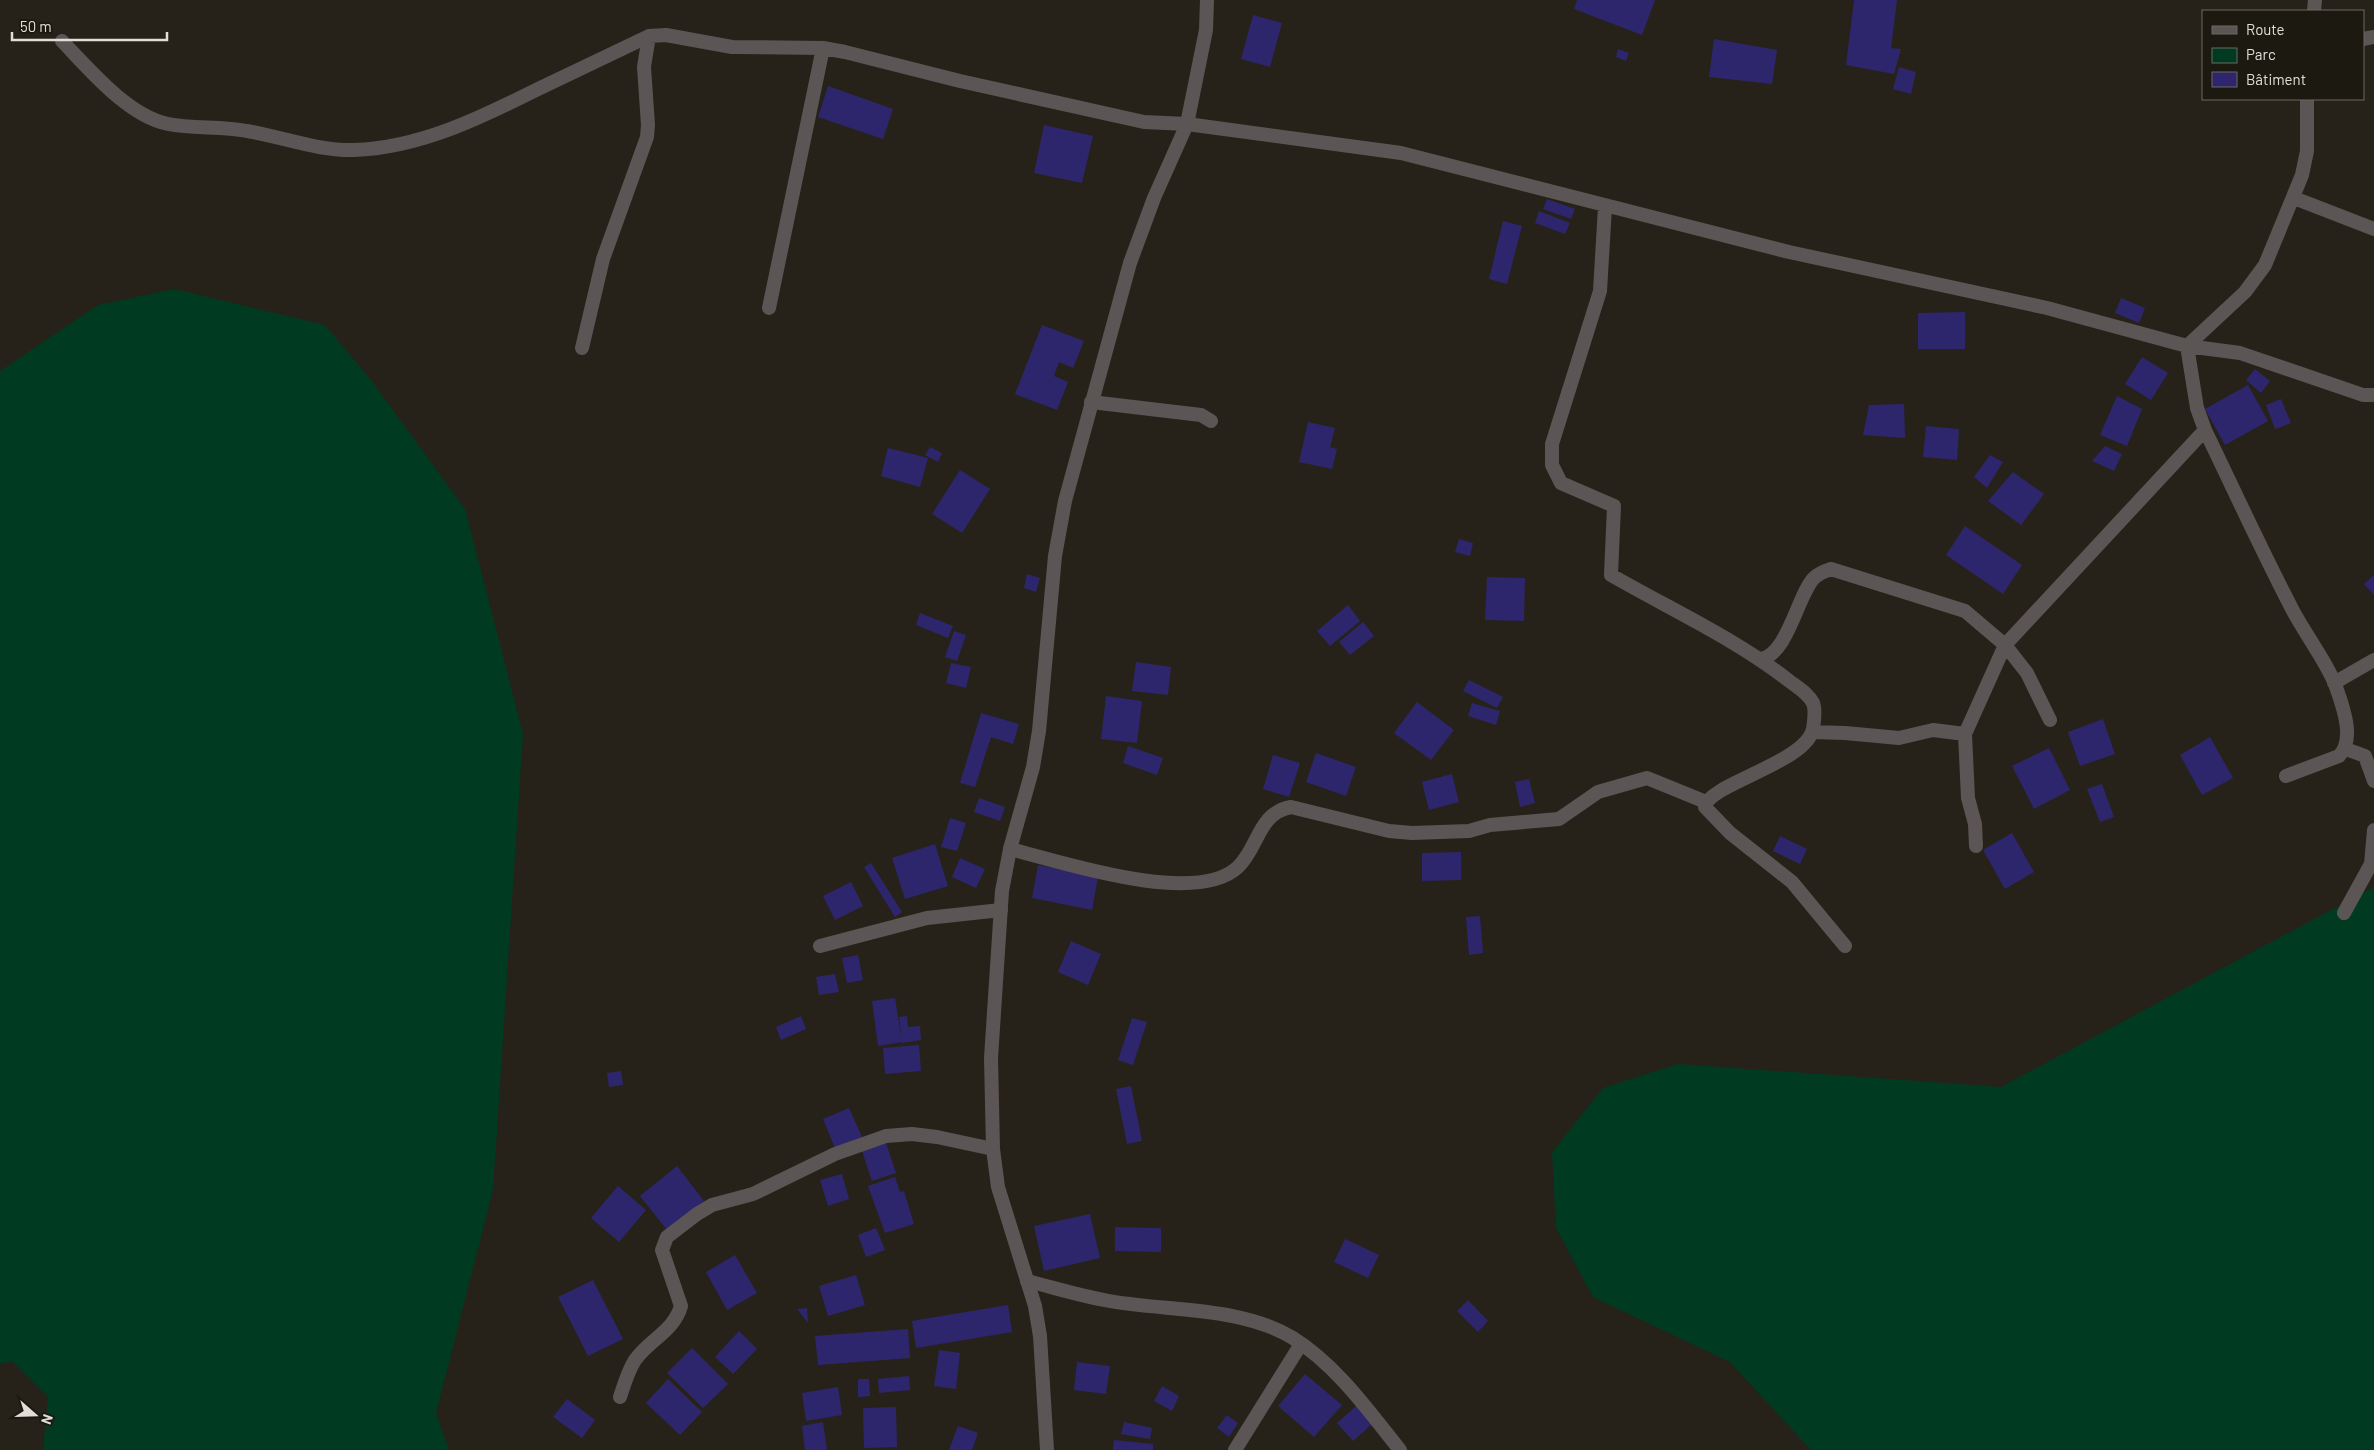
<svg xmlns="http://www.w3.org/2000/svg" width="2374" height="1450" font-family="Barlow,sans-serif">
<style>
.green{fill:#003b21}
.building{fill:#2e266d}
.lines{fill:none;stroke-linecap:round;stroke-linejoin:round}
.minor{stroke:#5c5555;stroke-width:14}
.tertiary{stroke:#5c5555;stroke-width:14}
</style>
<rect width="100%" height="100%" fill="#262219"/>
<path class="green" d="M174,289l151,36 46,55 94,129 58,225 -30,456 -57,223 13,37h-406l5,-53 -36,-36 -12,3v-993l98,-66z
M2374,887v563h-563l-81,-88 -137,-65 -37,-69 -4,-76 51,-64 75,-24 323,23z"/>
<path class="building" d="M1577,0h78l-13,35 -68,-26z
M1854,0h43l-6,48 10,1 -7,25 -48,-9z
M1253,15l29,8 -12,44 -29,-8z
M1714,39l63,11 -5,34 -63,-7z
M1618,49l11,4 -3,8 -10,-4z
M1899,67l17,5 -5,22 -18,-5z
M828,86l65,23 -10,30 -65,-22z
M1044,125l49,11 -11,47 -48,-10z
M1547,199l28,10 -4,10 -28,-10z
M1539,211l31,12 -5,11 -30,-11z
M1503,221l19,5 -15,58 -18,-5z
M2121,298l24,10 -6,15 -24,-10z
M1965,312v37h-47v-36z
M1042,325l42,16 -11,27 -14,-6 -5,14 14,6 -11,28 -42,-16z
M2142,357l26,16 -17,27 -26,-16z
M2255,369l15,12 -9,12 -15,-13z
M2248,385l20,36 -43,24 -20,-36z
M2117,396l25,13 -15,37 -27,-11z
M2281,399l10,24 -16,6 -9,-24z
M1904,404l1,34 -42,-3 6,-30z
M1308,422l27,6 -5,19 7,2 -5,20 -33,-7z
M1926,426l33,3 -2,31 -34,-3z
M2105,446l17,8 -8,17 -22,-10z
M930,447l12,6 -4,9 -13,-7z
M888,448l40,10 -8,29 -39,-11z
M1990,455l13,7 -16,26 -13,-11z
M960,470l30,19 -28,44 -30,-19z
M2013,472l31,22 -23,31 -33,-24z
M1965,526l57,39 -19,29 -57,-39z
M1459,539l14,4 -3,13 -15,-4z
M1027,574l13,4 -4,14 -12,-4z
M2374,575v20l-10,-11z
M1487,577l38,1 -1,43 -39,-1z
M1348,605l12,16 -30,25 -13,-15z
M920,613l33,13 -5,12 -32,-13z
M1363,622l11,14 -24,19 -11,-13z
M954,631l12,4 -9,26 -12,-4z
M1136,662l35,5 -3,28 -36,-4z
M951,663l20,4 -5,21 -20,-5z
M1469,680l34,17 -6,11 -34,-17z
M1106,696l36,5 -5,42 -36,-4z
M1417,702l37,28 -23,30 -37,-27z
M1472,703l28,8 -4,14 -28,-9z
M981,713l38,11 -6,20 -22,-7 -16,50 -15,-4z
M2103,719l12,35 -35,12 -12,-34z
M2210,737l23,41 -31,17 -22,-40z
M1128,746l35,12 -6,17 -34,-12z
M2049,748l21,42 -36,19 -22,-43z
M1316,753l40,14 -10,29 -40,-14z
M1273,755l27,8 -11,34 -26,-8z
M1452,774l7,28 -30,8 -7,-28z
M1529,779l6,24 -15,4 -5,-25z
M2102,784l12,33 -14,5 -13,-33z
M979,798l26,9 -5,14 -26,-9z
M950,818l16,5 -9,28 -16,-4z
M2012,833l22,39 -29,17 -22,-39z
M1780,836l27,13 -7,15 -27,-13z
M935,844l13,42 -43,13 -13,-41z
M1461,852v28l-39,1v-28z
M960,858l25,11 -9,19 -24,-11z
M871,863l31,49 -7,5 -31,-50z
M1038,865l60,12 -6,33 -60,-12z
M851,882l12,24 -28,14 -12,-24z
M1480,916l3,37 -14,2 -3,-38z
M1071,941l30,13 -13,31 -30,-13z
M858,955l5,25 -16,3 -5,-25z
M835,974l4,18 -20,3 -3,-18z
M895,998l7,44 -24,4 -6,-45z
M801,1016l5,13 -25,11 -5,-13z
M907,1016l1,11 12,-1 1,14 -19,3 -3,-26z
M1132,1018l15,4 -14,43 -15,-5z
M919,1045l2,26 -36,3 -2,-26z
M621,1071l2,14 -14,2 -2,-14z
M1131,1086l11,55 -15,3 -11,-55z
M849,1108l13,29 -27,11 -12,-29z
M886,1143l10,30 -24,8 -10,-30z
M677,1166l27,35 -37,29 -27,-34z
M842,1174l7,25 -21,7 -8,-26z
M895,1177l5,15 4,-1 10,33 -29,9 -17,-47z
M618,1186l28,24 -27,32 -28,-24z
M1090,1214l10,44 -56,13 -10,-45z
M1115,1227l46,1v24l-46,-1z
M876,1228l9,22 -19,7 -8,-22z
M1345,1239l34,16 -11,23 -34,-16z
M735,1255l22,38 -30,17 -21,-38z
M856,1275l9,30 -37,11 -9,-30z
M593,1280l30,59 -35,17 -30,-59z
M1468,1300l20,21 -10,11 -21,-21z
M1008,1305l4,27 -96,16 -4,-27z
M807,1308l1,15 -11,-14z
M908,1329l2,29 -92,7 -3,-29z
M739,1331l18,18 -24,25 -18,-17z
M692,1348l36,36 -25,24 -36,-35z
M939,1350l21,3 -4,36 -22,-3z
M1077,1362l33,4 -4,28 -32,-4z
M1305,1374l37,31 -28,32 -36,-31z
M909,1376l1,14 -31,3 -1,-14z
M668,1379l34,33 -22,23 -34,-32z
M858,1379h11l1,17 -12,1z
M1162,1386l17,10 -7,15 -18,-10z
M838,1387l4,28 -36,6 -4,-28z
M567,1399l28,21 -13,18 -29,-21z
M1356,1406l16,18 -19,17 -16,-18z
M896,1407l1,40 -33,1 -1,-40z
M1227,1415l11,8 -9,14 -12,-9z
M823,1422l4,28h-22l-3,-24z
M1124,1422l28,6 -2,11 -29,-5z
M958,1426l20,7 -6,17h-23z
M1114,1440l39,4v6h-40z"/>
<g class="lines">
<path class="minor" d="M2314,11l1,-11
M2363,39l11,-2
M62,41c27,28 66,75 106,83 25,5 53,2 79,7 36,6 71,20 107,19 65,-2 126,-32 182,-60 38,-18 75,-36 113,-54l17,-1 66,12 91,1 22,4 115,29 184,41 43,2 214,29 388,99 258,56 140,38 53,7 123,42h11
M2294,198l80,31
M1605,207l-5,84 -48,153v21l9,18 53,23 -3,69c59,34 123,63 177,105 9,7 20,13 25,23 3,7 1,19 0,26 -7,34 -105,55 -108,78l25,26 62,49 53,64
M769,308l54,-260
M2187,346l10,62 8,22c28,58 55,117 85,175 12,25 35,54 45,79 7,20 21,55 4,72l-53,20
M2187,346l58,-54 20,-27 37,-90 5,-24v-52
M582,348l21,-89 44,-122 1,-12 -4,-58 5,-31
M1091,402l110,13 10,6
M1761,659c27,-5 37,-65 53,-81 5,-5 11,-7 17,-9l134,42 40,34 22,28 23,47
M2334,683l40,-23
M1812,732l33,1 54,5 34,-8 32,4
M2346,749l19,7 9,25
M1976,846l-1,-22 -7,-26 -3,-64 40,-89 200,-215
M1010,849c51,13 186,58 228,18 21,-20 20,-54 53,-60l98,24 23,2 57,-2 21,-6 69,-6 39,-27 49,-14 59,24
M2344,913l27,-49 3,-34
M820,946l107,-28 74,-8
M1027,1281c25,6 51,14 77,19 60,12 135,5 189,38 44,28 75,72 107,112
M620,1397c4,-12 8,-26 15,-37 14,-20 39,-29 46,-54l-19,-56 5,-13 30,-23 15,-9 41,-11 82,-40 51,-18 26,-2 25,3 56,12
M1235,1450l66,-106"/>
<path class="tertiary" d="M1047,1450l-7,-114 -5,-30 -37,-119 -5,-38 -2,-91 11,-167 8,-42 23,-82 6,-36 16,-175 10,-55 65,-238 24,-65 33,-74 19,-94 1,-30"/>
</g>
<rect x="2202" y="10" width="162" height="90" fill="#1c1910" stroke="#6a6860"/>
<rect x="2212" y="26" width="25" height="8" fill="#5c5555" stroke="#6a6860"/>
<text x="2246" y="35" font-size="15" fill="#e0ded7">Route</text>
<rect x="2212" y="48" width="25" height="15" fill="#003b21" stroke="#6a6860"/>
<text x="2246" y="60" font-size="15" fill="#e0ded7">Parc</text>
<rect x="2212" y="72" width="25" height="15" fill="#2e266d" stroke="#6a6860"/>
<text x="2246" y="85" font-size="15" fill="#e0ded7">Bâtiment</text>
<g transform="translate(35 1415) rotate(110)" stroke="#1c1910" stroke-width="4" paint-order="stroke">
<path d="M0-4L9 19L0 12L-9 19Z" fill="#e0ded7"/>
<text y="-8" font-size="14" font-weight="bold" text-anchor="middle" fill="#e0ded7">N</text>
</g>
<path d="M12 32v8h155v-8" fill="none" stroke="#e0ded7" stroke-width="2.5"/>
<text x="20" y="32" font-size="15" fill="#e0ded7" stroke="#1c1910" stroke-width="4" paint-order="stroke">50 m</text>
</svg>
